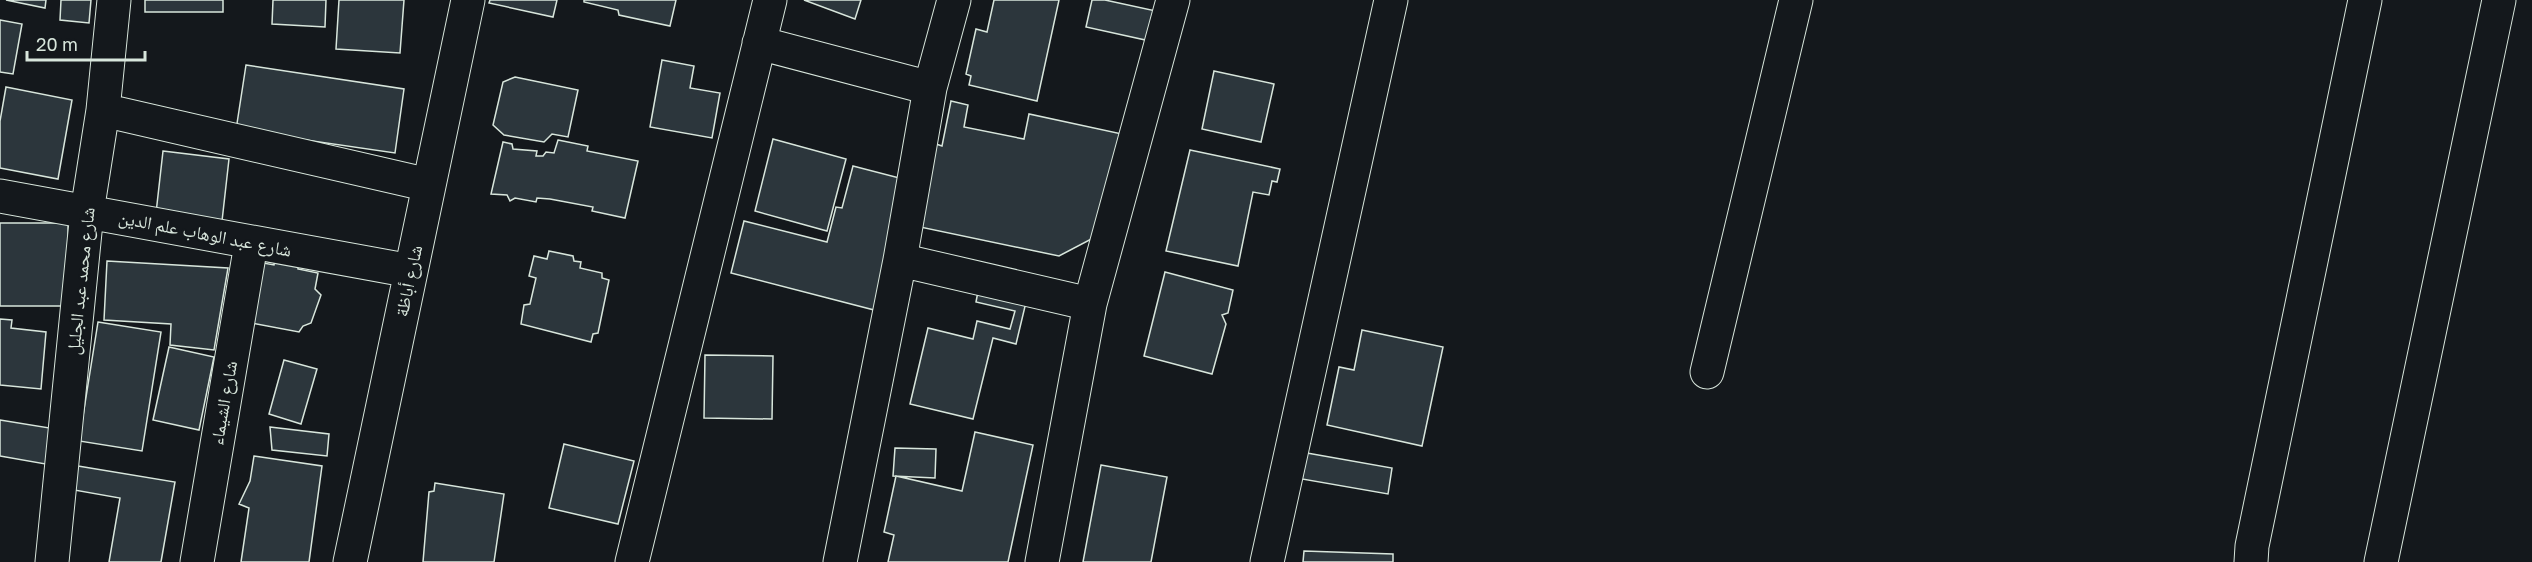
<svg xmlns="http://www.w3.org/2000/svg" width="2532" height="562" font-family="'Golos Text','Noto Naskh Arabic',sans-serif">
<style>
.building{fill:#2c363c;stroke:#d8e6dc;stroke-width:1.5}
.lines{fill:none;stroke-linecap:round;stroke-linejoin:round}
.street-casing{stroke:#d8e6dc;stroke-width:35}
.street{stroke:#14181c;stroke-width:33}
.labels{text-anchor:middle;stroke-width:4.5;stroke-linejoin:round;paint-order:stroke}
.street-label{font-size:18px;fill:#d8e6dc;stroke:#14181c}
</style>
<rect width="100%" height="100%" fill="#14181c"/>
<path class="building" d="M6,0h40l-1,8z
M61,0h30l-2,23 -29,-3z
M145,0h78v12h-78z
M273,0h53l-1,27 -53,-3z
M339,0h65l-4,53 -64,-4z
M490,0h67l-4,17 -64,-14z
M584,0h92l-6,26 -51,-11 -1,-5 -34,-8z
M804,0h57l-6,19z
M994,0h65l-22,101 -68,-16 2,-9 -5,-2 10,-45 11,3z
M1092,0h13l51,11 -6,30 -64,-14z
M0,20l22,4 -9,50 -13,-2z
M662,60l32,6 -4,22 30,5 -8,45 -62,-11z
M246,65l158,24 -9,64 -159,-23z
M1214,71l60,13 -13,58 -59,-13z
M515,77l63,13 -10,47 -16,-3 -8,8 -40,-7 -11,-10 10,-43z
M6,87l66,13 -14,79 -58,-11v-47z
M951,101l17,4 -4,22 60,12 5,-25 93,20 -23,101 -40,21 -139,-29 16,-83 6,2z
M773,139l73,20 -19,72 -72,-20z
M558,140l30,6 -1,5 51,10 -13,57 -33,-7 1,-4 -43,-8 -13,-1 -1,4 -21,-4 -5,3 -3,-6 -16,-1 12,-52 9,2 1,5 24,2 -1,5h7l3,-4 8,1z
M1190,150l90,19 -3,13 -5,-1 -3,14 -16,-3 -15,74 -72,-15z
M163,151l66,8 -8,71 -66,-8z
M853,166l58,15 -33,130 -147,-38 13,-52 83,21 9,-35 6,1z
M0,223h68l1,83h-69z
M549,251l24,5 1,5 7,1 -1,6 22,5v5l7,2 -11,53 -5,1 -2,8 -70,-18 3,-19 6,-1 6,-26 -7,-2 5,-20 13,3z
M276,256l23,5 -1,8 20,4 -3,16 6,6 -10,28 -8,3 -4,6 -53,-10 12,-60 16,3z
M107,261l121,7 -14,82 -44,-5 1,-21 -67,-4z
M1165,272l68,18 -5,23 -6,2 4,9 -14,50 -68,-18z
M979,286l48,12 -11,46 -23,-6 -20,81 -63,-15 18,-76 45,11 4,-18 33,8 5,-18 -39,-9z
M0,319l12,1 -1,8 35,4 -5,57 -41,-4z
M98,322l63,10 -19,119 -63,-10z
M1362,330l81,17 -21,99 -95,-21 12,-58 15,3z
M169,347l45,10 -15,73 -46,-10z
M705,355l68,1 -1,63 -68,-1z
M284,360l33,9 -16,55 -32,-10z
M0,420l56,9 -5,36 -51,-9z
M270,427l59,7 -2,22 -55,-6z
M975,432l58,13 -25,117h-120l6,-27 -10,-3 12,-56 66,15z
M564,444l70,17 -16,63 -69,-16z
M895,448l41,1 -1,29 -42,-2z
M1307,453l85,15 -4,26 -86,-15z
M254,456l68,10 -13,96h-68l8,-54 -10,-4 11,-23z
M1101,465l66,12 -16,85h-68z
M78,466l97,16 -14,80h-52l11,-64 -46,-8z
M435,483l69,11 -10,68h-71l6,-70 5,-1z
M1304,551l89,3v8h-90z"/>
<g class="lines">
<defs>
<path id="street" d="M759,43l171,45
M103,110l326,75
M0,196l411,75
M900,260l190,44
M1707,372l89,-372
M52,562l35,-350 16,-102 11,-110
M197,562l54,-318
M350,562l118,-562
M632,562l138,-562
M840,562l60,-302 30,-172 24,-88
M1042,562l48,-258 83,-304
M1267,562l124,-562
M2251,562l1,-16 113,-546
M2381,562l118,-562"/>
</defs>
<use href="#street" class="street-casing"/>
<use href="#street" class="street"/>
</g>
<g class="labels">
<g class="street-label">
<text transform="translate(205 234) rotate(11)" y="6">شارع عبد الوهاب علم الدين</text>
<text transform="translate(81 281) rotate(-84)" y="6">شارع محمد عبد الجليل</text>
<text transform="translate(409 281) rotate(-78)" y="6">شارع أباظة</text>
<text transform="translate(224 403) rotate(-80)" y="6">شارع الشيماء</text>
</g>
</g>
<path d="M27 51v9h118v-9" fill="none" stroke="#d8e6dc" stroke-width="3"/>
<text x="36" y="51" font-size="18" fill="#d8e6dc" stroke="#14181c" stroke-width="4.5" paint-order="stroke">20 m</text>
</svg>
